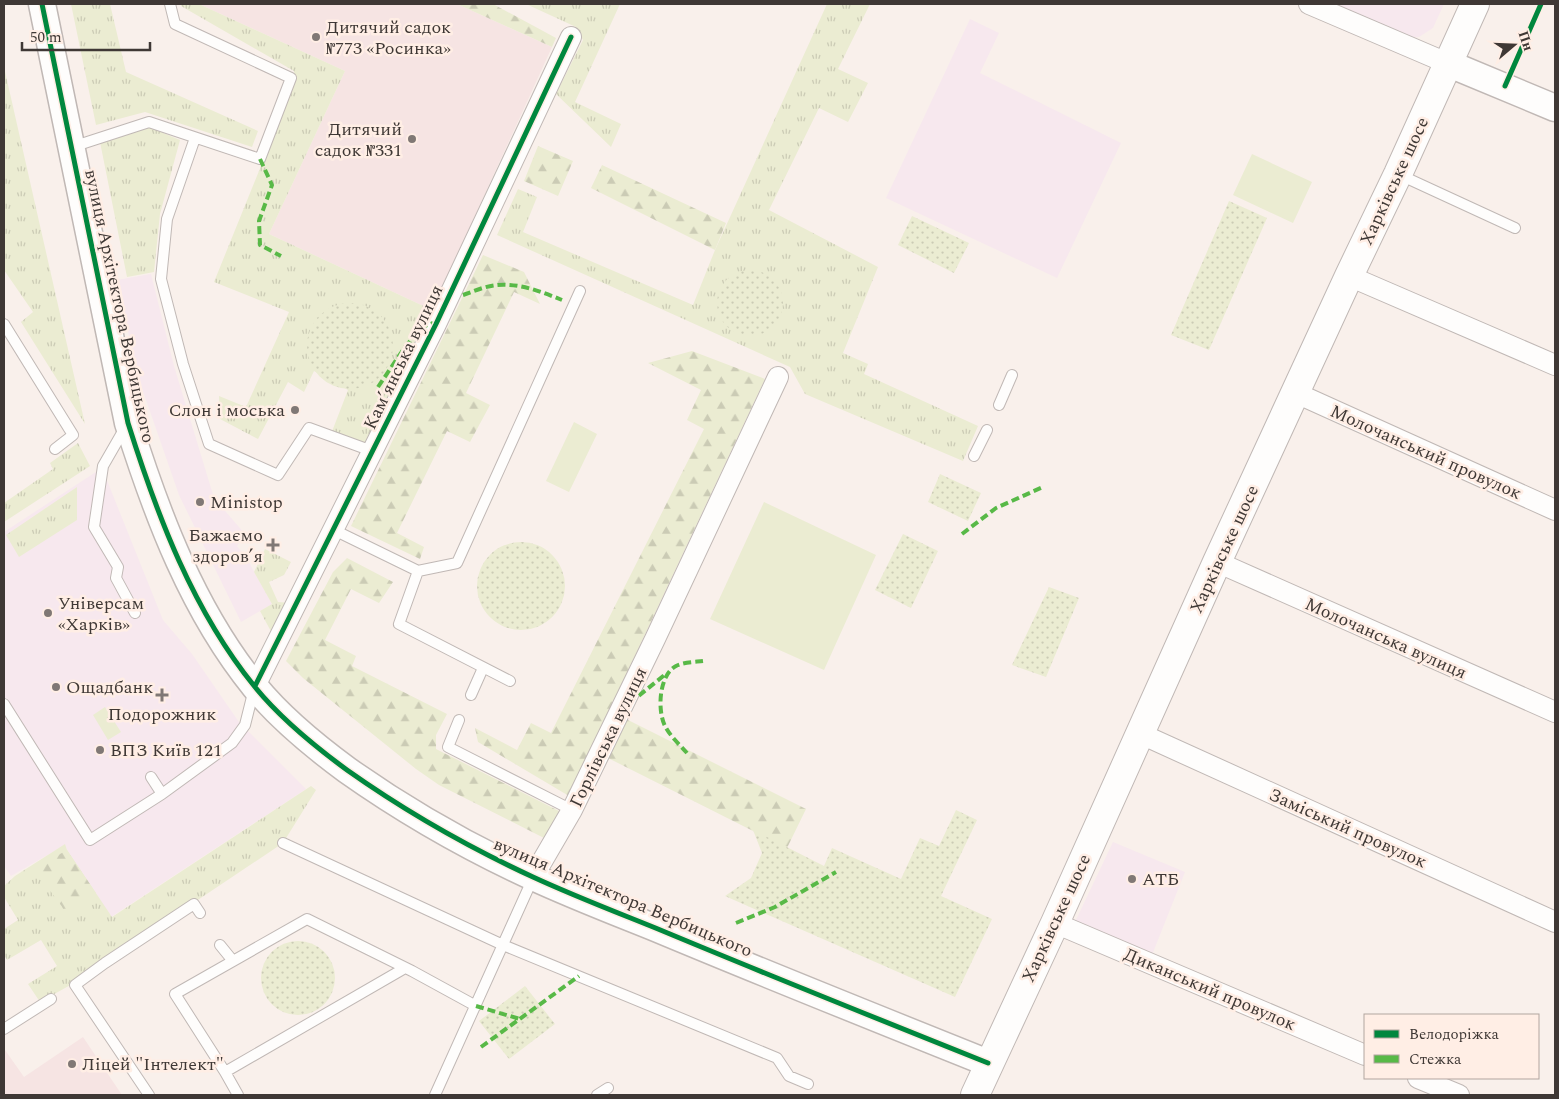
<svg xmlns="http://www.w3.org/2000/svg" width="1559" height="1099" font-family="Spectral,serif">
<style>
.commercial{fill:#f7e8ee}
.education{fill:#f6e4e3}
.grass{fill:url(#grass-tufts)}
.forest{fill:url(#forest-firs)}
.park{fill:url(#park-dots)}
.pitch{fill:#ebecd2}
.lines{fill:none;stroke-linecap:round;stroke-linejoin:round}
.service-casing{stroke:#c0b8b5;stroke-width:12}
.minor-casing{stroke:#c0b8b5;stroke-width:22}
.tertiary-casing{stroke:#c0b8b5;stroke-width:29}
.primary-casing{stroke:#c0b8b5;stroke-width:30}
.service{stroke:#fefdfc;stroke-width:10}
.minor{stroke:#fefdfc;stroke-width:20}
.tertiary{stroke:#fefdfc;stroke-width:26}
.primary{stroke:#fefdfc;stroke-width:28}
.quiet{stroke:#58b947;stroke-width:4;stroke-dasharray:8 4;stroke-linecap:butt}
.cycleway-casing{stroke:#ffeee5;stroke-width:8}
.cycleway{stroke:#00873e;stroke-width:5}
.poi-dot{fill:#807875;stroke:#ffeee5;stroke-width:2}
.labels{text-anchor:middle;stroke-width:5;stroke-linejoin:round;paint-order:stroke}
.poi-label{font-size:18px;fill:#3f3835;stroke:#ffeee5;text-anchor:start}
.street-label{font-size:18px;fill:#3f3835;stroke:#ffeee5}
</style>
<defs>
<pattern id="grass-tufts" width="24" height="20" patternUnits="userSpaceOnUse" patternTransform="scale(1.25)"><rect width="24" height="20" fill="#ebecd2"/><path d="M3 7l-1-3M5 7V3M7 7l1-3M15 17l-1-3M17 17v-4M19 17l1-3" fill="none" stroke="#cbcbb5"/></pattern>
<pattern id="forest-firs" width="22" height="20" patternUnits="userSpaceOnUse" patternTransform="scale(1.25)"><rect width="22" height="20" fill="#ebecd2"/><path d="M5 1l3.5 6h-7zM16 11l3.5 6h-7z" fill="#cbcbb5"/></pattern>
<pattern id="park-dots" width="8" height="8" patternUnits="userSpaceOnUse" patternTransform="scale(1.25)"><rect width="8" height="8" fill="#ebecd2"/><path d="M2 2h.1M6 6h.1" fill="none" stroke="#cbcbb5" stroke-width="1.8" stroke-linecap="round"/></pattern>
</defs>
<rect width="100%" height="100%" fill="#f9f0eb"/>
<path class="commercial" d="M1326,4h118l-11,24 -14,9 -11,1z
M970,19l29,14 -19,40 141,70 -64,135 -171,-80z
M151,274l23,92 40,132 31,36 -8,12 10,13 25,45 -31,18 -62,-127 -42,-121 -20,-94z
M102,468l61,152 29,34 47,68 67,67 -195,128 -44,-67 -2,-5 -54,31 -7,-10v-334z
M1113,842l72,30 -33,83 -77,-33z"/>
<path class="education" d="M199,4h258l95,43 -120,263 -163,-76 76,-163z
M83,1037l39,58h-118v-44l1,-1 19,27z"/>
<path class="grass" d="M71,4h39l16,68 132,59 -6,16 -107,-35 -49,13z
M181,4h18l146,67 -76,163 163,76 -66,135 -35,-11 17,-44 -34,-19 -10,21 -16,-10 -30,57 -38,-20 -1,-23 27,11 43,-95 -75,-30 81,-200 -1,-11 -113,-65z
M526,4h94l-45,98 46,22 -10,23 -55,-53 27,-54 -7,-13z
M827,4h43l-32,65 30,14 -20,39 -29,-14 -50,102 109,57 -35,86 25,11 -4,10 114,52 -15,35 -158,-67 -15,-27 -293,-132 21,-46 19,8 -14,35 170,73 22,-55z
M4,67l81,357 -64,-102 12,-10 -29,-42z
M149,127l31,13 -20,74 -6,58 -27,5 -27,-135z
M78,443l12,23 -86,56v-19l49,-34 -3,-6z
M77,487v33l-58,37 -13,-22z
M265,549l26,13 -7,13 -15,7 9,20 12,1 -16,34 -14,-26 12,-7 -18,-32z
M105,707l16,25 -13,8 -15,-25z
M311,786l5,4 -33,53 -209,140 -34,19 -12,-18 29,-18 -16,-26 -34,20 -3,-5v-26l14,-9 -14,-23v-11l11,-10 50,-32 2,6 45,67z"/>
<path class="forest" d="M457,4h36l63,34 -4,9z
M538,146l35,15 -15,35 -34,-15z
M602,165l124,58 -11,27 -124,-62z
M483,255l41,17 16,32 -26,-12 -48,101 24,12 -20,37 -23,-11 -50,102 27,14 -4,12 -69,-33z
M692,351l73,28 -196,417 -91,-54 -3,-14 42,22 14,-27 20,10 153,-304 -17,-9 14,-30 -53,-27z
M347,558l46,24 -14,21 -28,-14 -26,51 31,16 -4,10 95,48 -11,21v14l125,63 -17,26 -105,-53 -23,-16 -113,-91 -17,-17 47,-89z
M626,719l180,90 -19,39 -181,-91z
M67,850l29,43 -30,19 -32,-43z"/>
<path class="park" d="M1229,201l38,17 -58,132 -38,-15z
M912,216l57,27 -15,30 -56,-28z
M717 303a33 33 0 1 1 66 0a33 33 0 1 1-66 0Z
M307 346a43 43 0 1 1 86 0a43 43 0 1 1-86 0Z
M940,474l41,19 -13,28 -40,-19z
M903,534l35,17 -27,57 -36,-18z
M477 586a44 44 0 1 1 88 0a44 44 0 1 1-88 0Z
M1049,587l30,11 -33,79 -34,-12z
M956,810l21,10 -36,76 51,23 -37,78 -230,-101 26,-18 11,-25 -9,-23 71,36 8,-18 69,31 19,-41 19,8z
M261 978a37 37 0 1 1 74 0a37 37 0 1 1-74 0Z
M525,986l30,38 -46,35 -30,-38z"/>
<path class="pitch" d="M1252,154l60,28 -19,41 -60,-28z
M574,422l23,12 -28,58 -23,-11z
M764,502l112,53 -52,115 -114,-51z"/>
<g class="lines">
<defs>
<path id="service" d="M195,138l-28,81 -6,60 22,85 26,80 69,31 31,-47 63,23
M72,147l77,-25 111,37 31,-81 -116,-54 -5,-20
M1400,175l115,53
M4,324l69,111 -18,14
M999,405l13,-30
M126,426l-23,40 -9,61 24,40 -2,11 19,35
M974,456l13,-26
M334,530l84,41
M510,681l-111,-57 19,-53 39,-8 123,-272
M471,695l12,-27
M4,704l86,136 72,-46 70,-51 13,-18 9,-36
M459,720l-11,27 124,63
M151,777l11,17
M283,843l220,102 274,113 12,18 19,8
M220,945l13,16
M4,1029l47,-30
M225,1072l180,-104
M149,1095l-74,-110 30,-22 89,-59 6,9
M238,1095l-13,-23 -50,-78 132,-75 105,52 64,35
M435,1095l98,-217
M597,1095l11,-7"/>
<path id="minor" d="M1309,4l138,59
M1349,276l206,89
M1296,393l259,117
M1217,562l338,150
M255,686l181,-362 135,-287
M1141,734l414,188
M533,877l39,-67 83,-171 123,-262
M1055,923l310,132
M1418,1078l41,17"/>
<path id="tertiary" d="M42,4l86,419c29,92 65,188 127,264 26,32 58,58 92,83 58,41 121,77 186,107 41,19 83,35 125,52 110,46 220,90 330,134
M1447,63l108,45"/>
<path id="primary" d="M975,1095l80,-172 162,-361 132,-286 49,-102 77,-170"/>
</defs>
<use href="#service" class="service-casing"/>
<use href="#minor" class="minor-casing"/>
<use href="#tertiary" class="tertiary-casing"/>
<use href="#primary" class="primary-casing"/>
<use href="#service" class="service"/>
<use href="#minor" class="minor"/>
<use href="#tertiary" class="tertiary"/>
<use href="#primary" class="primary"/>
<path class="quiet" d="M260,159l12,26 -13,36 1,24 21,11
M463,295c11,-4 23,-9 34,-10 23,-2 45,7 65,15
M378,387l27,-40 17,-20 11,-4
M962,534l34,-26 47,-21
M628,696l8,2 31,-25
M687,753c-7,-8 -17,-17 -22,-27 -8,-16 -6,-51 11,-60 8,-4 19,-4 27,-5
M736,923l39,-16 61,-35
M476,1006l44,13
M481,1047l98,-71"/>
<defs>
<path id="cycleway" d="M42,4l86,419c29,92 65,188 127,264 26,32 58,58 92,83 58,41 121,77 186,107 41,19 83,35 125,52 110,46 220,90 330,134
M1505,86l36,-82
M255,686l181,-362 135,-287"/>
</defs>
<use href="#cycleway" class="cycleway-casing"/>
<use href="#cycleway" class="cycleway"/>
</g>
<g class="poi-dot">
<circle cx="316" cy="37" r="5"/>
<circle cx="412" cy="139" r="5"/>
<circle cx="295" cy="410" r="5"/>
<circle cx="200" cy="502" r="5"/>
<path d="M270.5 537.5h5v5h5v5h-5v5h-5v-5h-5v-5h5z"/>
<circle cx="48" cy="613" r="5"/>
<circle cx="56" cy="687" r="5"/>
<path d="M159.5 687.5h5v5h5v5h-5v5h-5v-5h-5v-5h5z"/>
<circle cx="100" cy="750" r="5"/>
<circle cx="1132" cy="879" r="5"/>
<circle cx="72" cy="1064" r="5"/>
</g>
<g class="labels">
<g class="poi-label">
<text x="326" y="33">Дитячий садок<tspan x="326" dy="21">№773 «Росинка»</tspan></text>
<text x="402" y="135" text-anchor="end">Дитячий<tspan x="402" dy="21">садок №331</tspan></text>
<text x="285" y="416" text-anchor="end">Слон і моська</text>
<text x="210" y="508">Ministop</text>
<text x="263" y="541" text-anchor="end">Бажаємо<tspan x="263" dy="21">здоровʼя</tspan></text>
<text x="58" y="609">Універсам<tspan x="58" dy="21">«Харків»</tspan></text>
<text x="66" y="693">Ощадбанк</text>
<text x="162" y="720" text-anchor="middle">Подорожник</text>
<text x="110" y="756">ВПЗ Київ 121</text>
<text x="1142" y="885">АТБ</text>
<text x="82" y="1070">Ліцей "Інтелект"</text>
</g>
<g class="street-label">
<text transform="translate(1394 181) rotate(-65)" y="6">Харківське шосе</text>
<text transform="translate(120 306) rotate(78)" y="6">вулиця Архітектора Вербицького</text>
<text transform="translate(403 357) rotate(-64)" y="6">Камʼянська вулиця</text>
<text transform="translate(1426 452) rotate(24)" y="6">Молочанський провулок</text>
<text transform="translate(1224 549) rotate(-65)" y="6">Харківське шосе</text>
<text transform="translate(1386 638) rotate(24)" y="6">Молочанська вулиця</text>
<text transform="translate(608 737) rotate(-64)" y="6">Горлівська вулиця</text>
<text transform="translate(1348 828) rotate(24)" y="6">Заміський провулок</text>
<text transform="translate(623 897) rotate(23)" y="6">вулиця Архітектора Вербицького</text>
<text transform="translate(1056 918) rotate(-65)" y="6">Харківське шосе</text>
<text transform="translate(1210 989) rotate(23)" y="6">Диканський провулок</text>
</g>
</g>
<rect width="1559" height="1099" fill="none" stroke="#3f3835" stroke-width="10"/>
<rect x="1364" y="1014" width="175" height="65" fill="#ffeee5" stroke="#b2a59f"/>
<rect x="1374" y="1030" width="25" height="8" fill="#00873e" stroke="#b2a59f"/>
<text x="1409" y="1039" font-size="15" fill="#3f3835">Велодоріжка</text>
<rect x="1374" y="1055" width="25" height="8" fill="#58b947" stroke="#b2a59f"/>
<text x="1409" y="1064" font-size="15" fill="#3f3835">Стежка</text>
<g transform="translate(1514 45) rotate(71)" stroke="#ffeee5" stroke-width="4" paint-order="stroke">
<path d="M0-4L9 19L0 12L-9 19Z" fill="#3f3835"/>
<text y="-8" font-size="14" font-weight="bold" text-anchor="middle" fill="#3f3835">Пн</text>
</g>
<path d="M22 42v8h128v-8" fill="none" stroke="#3f3835" stroke-width="2.5"/>
<text x="30" y="42" font-size="15" fill="#3f3835" stroke="#ffeee5" stroke-width="4" paint-order="stroke">50 m</text>
</svg>
